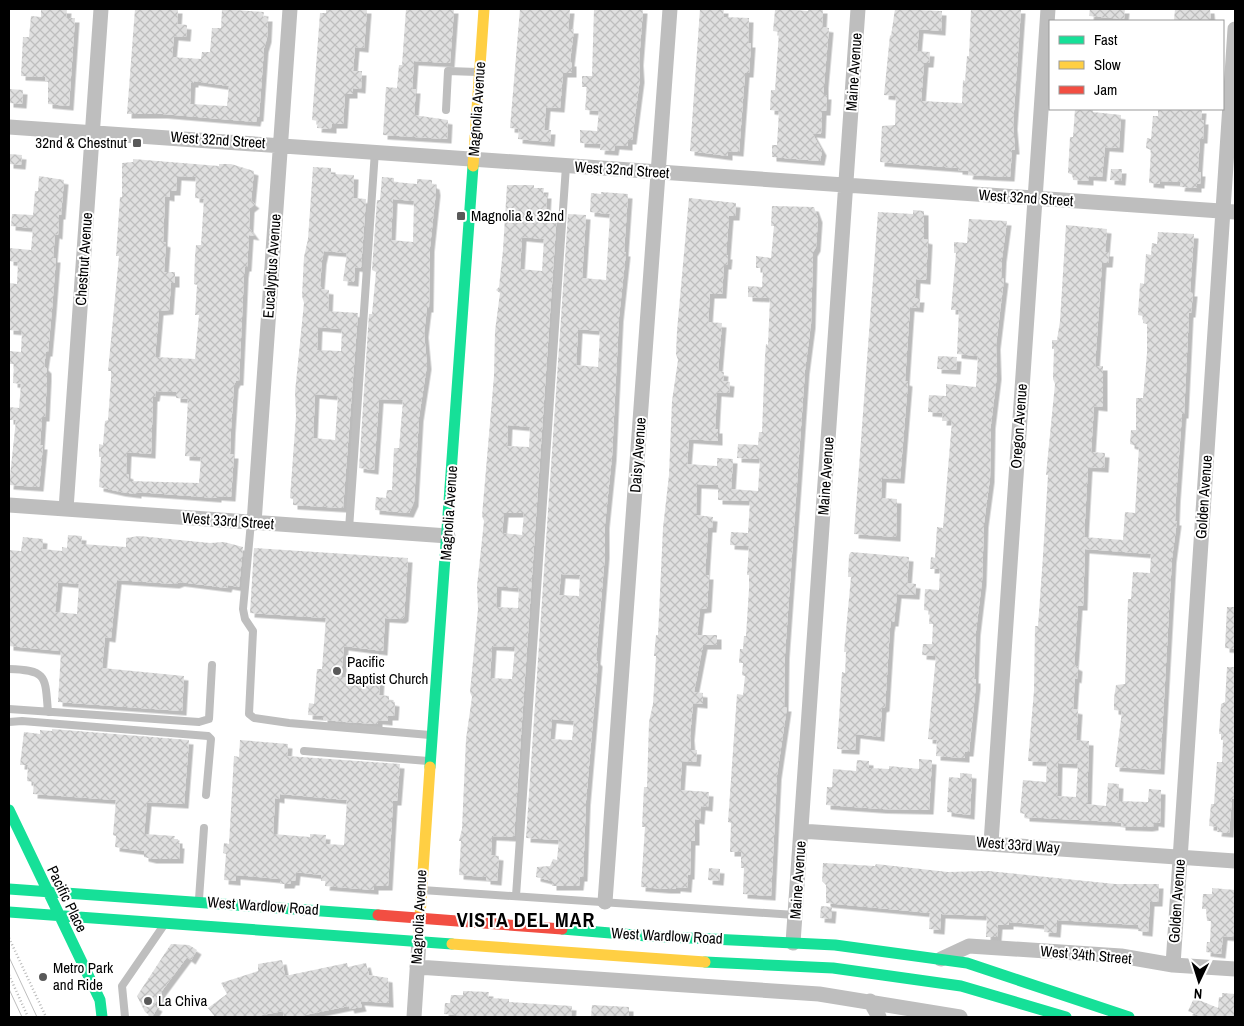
<svg xmlns="http://www.w3.org/2000/svg" width="1244" height="1026" font-family="'Archivo Narrow',sans-serif">
<style>
.building{fill:url(#building-cross-hatch);fill-rule:evenodd;filter:url(#shadow)}
.lines{fill:none;stroke-linecap:round;stroke-linejoin:round}
.path{stroke:#b9b9b9;stroke-width:2.5;stroke-dasharray:1 2.5;stroke-linecap:butt}
.lane{stroke:#bebebe;stroke-width:8}
.street{stroke:#bebebe;stroke-width:15}
.fast{stroke:#16e098;stroke-width:11}
.slow{stroke:#ffcf43;stroke-width:11}
.jam{stroke:#f24e42;stroke-width:11}
.tram{stroke:#bebebe;stroke-width:1}
.poi-dot{fill:#595959;stroke:#fff;stroke-width:2}
.labels{text-anchor:middle;stroke-width:4;stroke-linejoin:round;paint-order:stroke}
.street-label{font-size:15px;fill:#000;stroke:#fff}
.poi-label{font-size:15px;fill:#000;stroke:#fff;text-anchor:start}
.district-label{font-size:20px;font-weight:bold;letter-spacing:1px;fill:#000;stroke:#fff}
</style>
<defs>
<pattern id="building-cross-hatch" width="8" height="8" patternUnits="userSpaceOnUse" patternTransform="scale(1.25)"><rect width="8" height="8" fill="#dfdfdf"/><path d="M0 0l8 8M0 8l8-8" fill="none" stroke="#bebebe"/></pattern>
<filter id="shadow"><feDropShadow dx="4.5" dy="4.5" stdDeviation="0" flood-color="#0004"/></filter>
</defs>
<rect width="100%" height="100%" fill="#fff"/>
<path class="building" d="M41,9h26l-1,9h9l-6,88 -21,-2v-22h-3v-5l-24,-1 2,-39h6l2,-21 10,1z
M135,9h43l-1,15 10,1 -1,12 -12,-1 -2,21 29,2 1,-7h8l2,-24h9l1,-19 42,3 -1,5h5l-1,21 -3,10 -5,69h-2l-1,5 -93,-8h-36zM194,81l35,5 -2,20 -37,-2 1,-21h3z
M326,9h41l-3,39 -9,-1 -2,24h9l-1,18 -8,-1v6h-8l-2,30h-11v5l-15,-1 1,-7 -6,-1 8,-107h6z
M406,9h48l-4,54 -36,-2 -2,28h4l-2,26 34,5 -1,19 -64,-4 3,-48 11,1 2,-23h3z
M520,9h50l-2,20h6l-4,33h2v11h-9l-3,35 -14,-1 -2,23h7l-1,12 -32,-3 1,-10 -9,-1z
M594,9h49l-4,52 1,17 -8,62h-4v6l-13,-1 -1,6 -14,-1 1,-6 -21,-1v-13l17,1 2,-20 -14,-1 2,-23h-5v-11h10z
M700,9h24l-1,8 26,1 -1,25h3l-2,30h-4l-6,79 -11,-1v5l-38,-5z
M784,9l24,2v-2h15l-1,18 7,1 -5,56v11h3l-1,16h-4l-1,23 -9,-1 10,18 -2,10 -48,-4v-12h5l2,-34 -9,-1 1,-20h4l4,-58 -6,-1 1,-10 1,-11z
M895,9l47,2 -1,20 -22,-2 -2,22 13,1 -1,11h-5l-3,38 41,2 1,-23 2,1 2,-25h2l2,-47h50l-8,116 2,25h-3l-2,27 -42,-2 1,-4 -11,-1v-2l-78,-6 2,-36 13,-1 1,-29 -12,-1 6,-60 1,1z
M1090,9h35l-1,10 -35,-3z
M1175,9h35l1,12h-37z
M9,89l14,1 -1,14 -13,-1z
M1075,109h18v3l28,3 -2,33 -14,-1 -3,30 -13,-1v5l-16,-1v-5l-5,-2 2,-36h3z
M1158,109h44l-1,11h3l-1,19h-3l-2,29v4h3l-1,12h-3v4l-17,-1 1,-5 -21,-1v3l-11,-1 2,-33 -5,-2 1,-10 4,1 2,-23h5z
M9,154l13,1 -1,10 -12,-1z
M133,159l86,7v-2h12l23,7 -3,30 4,3 -5,4 -1,20 6,8 -6,-1 -2,32h-2l-1,7 -5,107h-3l-2,4 -3,44 -1,25h4l-3,43 -14,-1v2l-80,-6v2l-16,-2 -22,-5 2,-30h-2v-13l4,1 2,-24 3,-1 3,-41v-8h-3l11,-115h-3l4,-59h2v-34l11,-1zM177,176l19,1 -1,21 9,1 -3,46h-5l-1,11 -1,28 3,1 -2,30h4l-4,44 -40,-2 4,-46 10,-1 2,-27h4v-11h-11l2,-29 -3,-1 2,-46 5,1v-6h6zM156,391l20,1v6l12,1 -3,57 16,1 -2,26 -71,-2 1,-6 -3,-1 1,-22 24,2 2,-57h2z
M313,167l18,1v6l23,1 -1,23 13,1 -5,69 -6,-1 -1,15 -11,-1 4,-28 -23,-2 -2,9 -2,26 2,3 7,1 -1,21 30,2 -15,195 -50,-3v-6l-3,-1 6,-82 -1,-24 9,-89 -2,-7 2,-39 4,-18zM318,327l24,2 -1,22 -24,-1zM315,394l23,2 -3,44 -22,-2z
M1111,169h11l-1,12 -11,-1z
M39,176l25,4 -3,35h-2l-1,20 -3,-1 -2,24h3l-4,51 -4,43h-2l-2,14 3,3v8l-2,40h-3l-2,28h3l-4,42 -30,-2 7,-65h-7v-13l10,1 2,-24 -8,-1 1,-19h-5v-13l12,1 1,-21 -13,-1v-47l8,1 1,-22 -9,-1v-13l22,2 2,-22 -22,-2 1,-12 21,1 2,-24h3z
M382,177l12,1v4l23,2v-5l15,1v4l3,1 1,6 -6,56 -1,61h-2l-3,25 3,32 -8,52 -5,85 -5,11 -34,-3 1,-13 10,1 1,-8h5l2,-42h5l4,-48 -24,-1 -5,71 -15,-2 10,-154h3l4,-42 -4,-2 5,-70h3zM393,199l21,2 -1,41 -22,-2z
M507,185h27v3h10l-1,6h4l-1,17 11,1 -43,625 -22,-1 -1,19 8,1 -2,25 -11,-1v-3l-27,-2 2,-34h-2l3,-12 4,-90 6,-42 -2,-5 8,-83 -1,-23 7,-65 -2,-5 12,-140 1,-45 5,-38 -4,-3 3,-3 4,-37zM522,237l22,2 -2,32 -22,-2zM508,425l22,2 -1,20 -22,-1zM504,513h20l-2,22 -20,-2zM497,586l22,2 -1,20 -22,-1zM492,646l23,1 -3,32 -22,-1z
M601,192l27,2 -4,58h2l-7,65 -7,139 -7,68v30l-9,106 2,2 -12,139 -3,76h-3l-1,9h-27v-5l-16,-4 1,-10 13,-1 3,-7 4,1 2,-20 -33,-2 42,-624 18,1 -4,63 24,2 4,-66 -20,-2 1,-19 10,1zM578,329l22,2 -2,36 -22,-2zM561,574l19,1 -1,21 -20,-1zM552,719l22,2 -2,19 -22,-1z
M689,198l47,5 -1,13h-6l-3,39h2l-1,10h-3l-2,29h-12l-2,28 14,1 -4,48 6,1 -1,9 7,1 -1,11 -12,-1 -2,37h3v12l-29,-2 -2,25 30,2v-8l16,1 -2,30 27,2 2,-32 -23,-1 1,-14 20,1 1,-13h3l3,-76 1,-12 2,1 2,-47 -22,-1v-11l14,1 1,-19h-7v-12l15,2 3,-32h-3l1,-20 42,1 4,11 -2,29 -3,5 -2,72 -6,46 -20,284 -1,53h3l-10,68 -6,121 -28,-2 1,-26h-3v-16h-11l1,-29 -3,-1 9,-128 6,1 2,-19 -3,-1 1,-12h-4l1,-14h3l1,-13h2l3,-47v-14h-2l2,-29 -19,-1 1,-13 17,1 2,-32 -32,-1v-15l-21,-1 -1,31 17,2 -1,11h-4l-3,47h4l-2,33 -7,1 -3,26h20v10h-14l-9,47 9,1v11l-10,-1 -3,33 1,14h6l-1,12 -14,-1 -2,29 29,2 -1,15 -7,-1 -1,14 -5,-1v22h-4l-1,34h-2l-1,13 -11,-1v2h-10l-25,-2 4,-60h-3l2,-40h3l2,-65 4,-18 3,-48h-2l2,-21h2l5,-107 6,-53 3,-74 6,-41 -2,-6 1,-23z
M913,210l11,1v28l4,1 -2,40 -10,-1 -1,19h5l-1,10 -9,-1 -5,74 3,1 -8,97 -18,-1 -1,20 16,1 -1,38 -42,-3 24,-322 35,2z
M969,219l38,2 -5,37 -1,20 3,1 -8,66 1,30 -6,49 -1,54 -6,45 -2,58 -6,50 -2,48h2v5l-7,68h-4v6l-29,-2 1,-16 -9,-1 8,-83 -14,-1 1,-11h9l1,-20h-4l1,-13 -6,-1 1,-21 14,1 1,-21h-10l1,-12 4,1 2,-31 6,1 9,-107h-10l1,-8 -15,-1 1,-17 17,1v-12l30,3 2,-31 -21,-2 2,-44h-8l5,-57h-2v-11l13,1z
M1066,225l41,4 -2,23h4l-1,11h-6l-7,103h8v41l-9,-1 -3,46 14,1 -1,15 -16,-1 -4,70 39,3 2,-28 10,1 4,-66 -9,-3 1,-14h5v-32h7l4,-45v-29l-4,-1v-7l-5,-1 2,-32 4,1 2,-30 5,1 1,-12 5,1 1,-12 36,2 -4,58h3l-2,21h-2l-5,101h-2l-6,83 -1,24h2l-5,37 -12,212 -45,-3 7,-56 -8,-1v-12l2,-13 9,-1 3,-85h3l2,-27 17,1 1,-19 -66,-5 -2,57h-5l-3,46 -1,13 4,2 -1,12 -2,-1 -2,31 5,1 -2,30 13,1 -2,63 19,2 2,-23 11,1 -1,17 30,1 1,-13 12,1 -1,33 -6,-1v4l-6,1 -27,-1v-3l-6,-1 -90,-5v-3l-5,-1 3,-33 23,2 1,-20 -19,-1 6,-70 1,-65h3l5,-70 5,-81h-2l9,-91 -2,-5 1,-30h-2v-9h5l3,-19zM1058,763l20,1 -2,33 -19,-1z
M938,356l19,1 -1,13 -19,-1z
M68,535l14,1 -1,8 45,3v-9l13,-2 71,7 14,-1 19,5 -4,40 -11,-2 -1,3 -47,-6 -5,2 -58,-4 -6,58 -6,-1 -3,31 82,8 -2,35 -124,-9 3,-51 -52,-5v-96l12,1 2,-14 20,2 -1,10 20,2v-4l5,1zM58,582l21,2 -2,30 -22,-2z
M254,548l154,10 -4,59 -3,2 -16,-1 -2,33 -39,-5 -3,31 39,2 -1,16 10,1v5l6,1 -1,14h-6v5l-10,-1v4l-33,-2 -19,-2 -3,-1v-3l-15,-1 1,-12 5,1 3,-35h5l4,-51 -76,-5z
M851,552l58,5 -2,26 9,1 -1,11 -18,-1 -3,28h-3l-1,6 -5,79 -3,1 -2,29 -24,-3 -1,16 -18,-1 5,-77 3,1 1,-21h-2l7,-75h-3l1,-22z
M1227,607h8v42l-10,-1z
M1227,667h8v132h-3l-3,34 -12,-1 1,-5 -9,-1 2,-22h3l3,-42h5l1,-22h-2v-6h-2l2,-30 4,-2z
M52,729l137,11 -5,64 -37,-2 -3,32 31,2 -1,3h4v5h2l-1,15h-27l-8,-2v-6l-29,-4 1,-11 -3,-1 3,-35 -83,-6 1,-12 -7,-1 1,-16h-8l4,-33 16,2v-4l12,1z
M240,740l48,4 -1,12 113,8 -3,37h-4l-5,85h-14v4l-49,-4 1,-5h-5v-6l-25,-3 -1,9h-4l-1,3h-10v-5l-44,-4v6l-12,-1 2,-26 -3,-1 1,-10 5,1 5,-88 5,1zM280,794l67,6 -3,45 -19,-1 1,-9 -16,-1v3l-37,-3 2,-36 5,1z
M919,759l13,1 -3,50 -47,-1 -56,-4 1,-18h5l1,-18 23,2 1,-11 12,1v7l20,1v-3l30,3z
M960,773l12,1 -2,41 -23,-3 2,-35 11,1z
M823,863l52,3 1,-2 72,8 40,-1 127,13h44l-1,18h-8l-2,30 -10,-1v-6l-81,-5 -1,13 -12,-1 1,-7 -36,-3v3h-11l-1,12h-11l1,-21 -46,-2 -1,16 -11,-1 1,-16 -104,-10v-18l-4,-4z
M709,868l11,1 -1,12 -11,-1z
M1212,888l23,2v47l-12,-1 -2,18 -15,-2 1,-10h3l1,-21h-4l-1,-12h-4l1,-15h9z
M821,906l11,1 -1,12 -11,-1z
M171,944l18,1 8,5 -6,10 -4,-3 -26,35 1,1 -8,12 4,2 -6,10 -7,-5 -8,-16z
M282,960l3,16 62,-13 1,4 18,-4 3,12 19,3 1,25 -29,-2 2,6 -12,2 -1,-3 -54,11h-11l-1,-6 -31,6h-37l-7,-9 19,-14 -6,-11 37,-12v-7z
M463,991l26,1 -1,6 21,1v3l63,4 -1,11h-91l-36,-3 1,-11h5l1,-8h12z
M1222,993l13,1v23h-33l-14,-6 6,-13 24,10 1,-11h3z
M592,1005l37,2v10h-38z"/>
<g class="lines">
<path class="path" d="M9,938l37,79
M9,975l19,42"/>
<path class="lane" d="M446,110l2,-39 29,1
M251,522l-8,87 2,10 8,12 -4,83 5,4 35,5 141,12
M349,529l26,-378
M9,669c39,1 36,8 39,43
M9,709l190,13 10,-3 3,-54
M9,722l13,-1 186,15 3,3 -5,56
M304,751l124,10
M422,890l373,25
M516,896l50,-730
M199,899l5,-71
M125,1017l-3,-31 42,-61"/>
<path class="street" d="M9,127l1226,85
M9,505l439,31
M66,509l35,-500
M254,523l36,-514
M801,831l434,30
M991,843l57,-834
M605,902l65,-893
M793,943l65,-934
M941,959l28,-13 152,10 52,9 62,4
M1173,965l62,-936
M417,967l402,27 141,23
M870,1001l9,16
M414,1017l5,-76"/>
<path class="fast" d="M430,767l43,-601
M9,810l91,190 2,17
M9,889l369,26
M9,912l443,32
M562,929l85,7 188,9 132,18 162,54
M705,962l128,6 128,18 105,31"/>
<path class="slow" d="M473,166l11,-157
M419,931l11,-164
M452,944l253,18"/>
<path class="jam" d="M378,915l184,14"/>
<path class="tram" d="M9,957l28,60
M9,989l13,28"/>
</g>
<g class="poi-dot">
<rect x="132" y="138" width="10" height="10" rx="2.5"/>
<rect x="456" y="211" width="10" height="10" rx="2.5"/>
<circle cx="337" cy="671" r="5"/>
<circle cx="43" cy="977" r="5"/>
<circle cx="148" cy="1001" r="5"/>
</g>
<g class="labels">
<g class="street-label">
<text transform="translate(854 72) rotate(-86)" y="5">Maine Avenue</text>
<text transform="translate(477 109) rotate(-86)" y="5">Magnolia Avenue</text>
<text transform="translate(218 140) rotate(4)" y="5">West 32nd Street</text>
<text transform="translate(622 170) rotate(4)" y="5">West 32nd Street</text>
<text transform="translate(1026 198) rotate(4)" y="5">West 32nd Street</text>
<text transform="translate(84 259) rotate(-86)" y="5">Chestnut Avenue</text>
<text transform="translate(272 266) rotate(-86)" y="5">Eucalyptus Avenue</text>
<text transform="translate(1019 426) rotate(-86)" y="5">Oregon Avenue</text>
<text transform="translate(638 455) rotate(-86)" y="5">Daisy Avenue</text>
<text transform="translate(826 476) rotate(-86)" y="5">Maine Avenue</text>
<text transform="translate(1204 497) rotate(-86)" y="5">Golden Avenue</text>
<text transform="translate(449 513) rotate(-86)" y="5">Magnolia Avenue</text>
<text transform="translate(228 521) rotate(4)" y="5">West 33rd Street</text>
<text transform="translate(1018 845) rotate(4)" y="5">West 33rd Way</text>
<text transform="translate(798 880) rotate(-86)" y="5">Maine Avenue</text>
<text transform="translate(67 899) rotate(64)" y="5">Pacific Place</text>
<text transform="translate(1177 901) rotate(-86)" y="5">Golden Avenue</text>
<text transform="translate(263 906) rotate(4)" y="5">West Wardlow Road</text>
<text transform="translate(419 917) rotate(-87)" y="5">Magnolia Avenue</text>
<text transform="translate(667 936) rotate(3)" y="5">West Wardlow Road</text>
<text transform="translate(1086 955) rotate(5)" y="5">West 34th Street</text>
</g>
<g class="poi-label">
<text x="127" y="148" text-anchor="end">32nd &amp; Chestnut</text>
<text x="471" y="221">Magnolia &amp; 32nd</text>
<text x="347" y="667">Pacific<tspan x="347" dy="17">Baptist Church</tspan></text>
<text x="53" y="973">Metro Park<tspan x="53" dy="17">and Ride</tspan></text>
<text x="158" y="1006">La Chiva</text>
</g>
<g class="district-label">
<text x="526" y="927">VISTA DEL MAR</text>
</g>
</g>
<rect width="1244" height="1026" fill="none" stroke="#000000" stroke-width="20"/>
<rect x="1049" y="20" width="175" height="90" fill="#ffffff" stroke="#999999"/>
<rect x="1059" y="36" width="25" height="8" fill="#16e098" stroke="#999999"/>
<text x="1094" y="45" font-size="15" fill="#000000">Fast</text>
<rect x="1059" y="61" width="25" height="8" fill="#ffcf43" stroke="#999999"/>
<text x="1094" y="70" font-size="15" fill="#000000">Slow</text>
<rect x="1059" y="86" width="25" height="8" fill="#f24e42" stroke="#999999"/>
<text x="1094" y="95" font-size="15" fill="#000000">Jam</text>
<g transform="translate(1199 981) rotate(184)" stroke="#ffffff" stroke-width="4" paint-order="stroke">
<path d="M0-4L9 19L0 12L-9 19Z" fill="#000000"/>
<text y="-8" font-size="14" font-weight="bold" text-anchor="middle" fill="#000000">N</text>
</g>
</svg>
